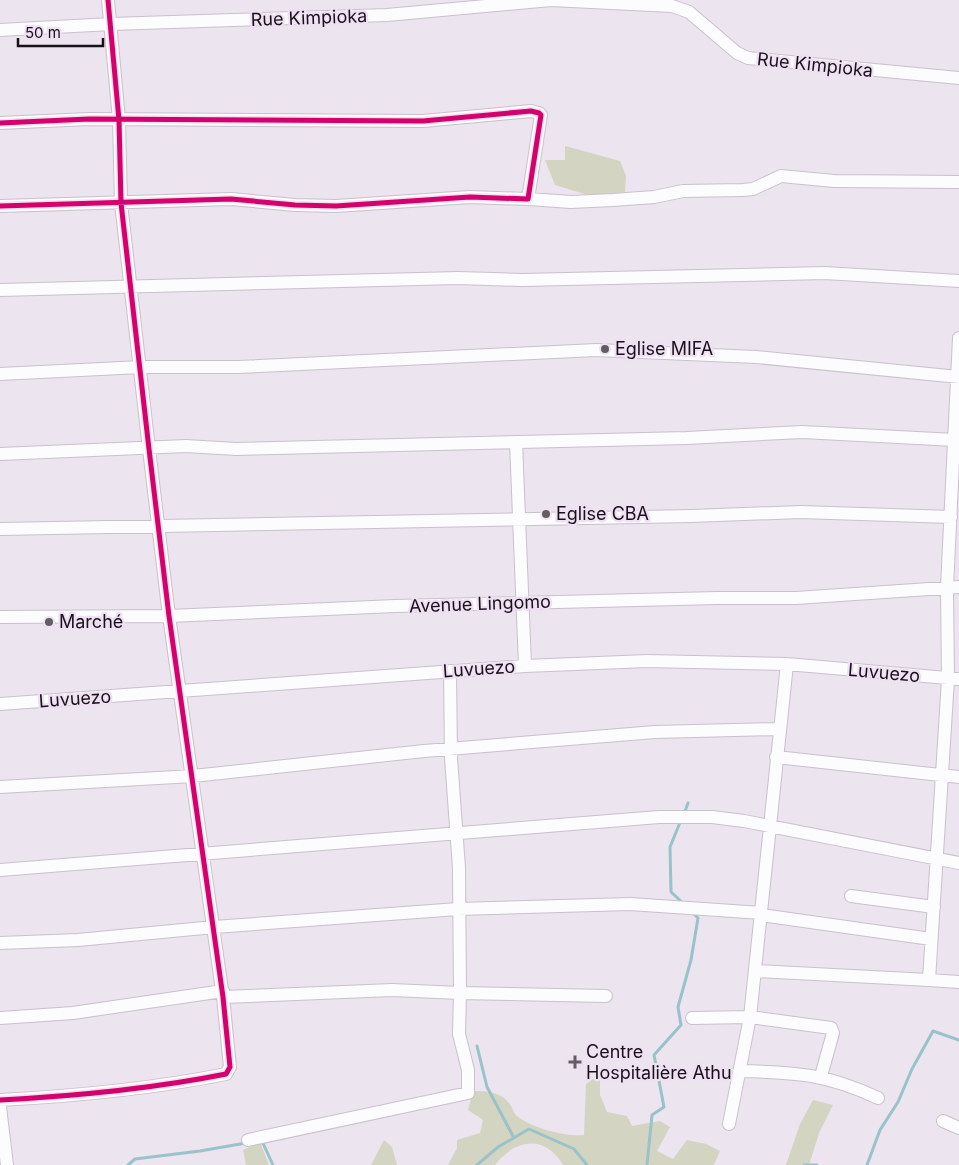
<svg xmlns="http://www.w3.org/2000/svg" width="959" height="1165" font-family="Inter,sans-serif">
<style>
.green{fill:#d4d4c2}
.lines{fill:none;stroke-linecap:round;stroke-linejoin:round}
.stream{stroke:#9ac2cb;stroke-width:3}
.street-casing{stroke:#c8c2cb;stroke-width:14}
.street{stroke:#fcfbfd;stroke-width:12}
.cycleway-casing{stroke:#efe0f3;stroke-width:8}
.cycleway{stroke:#d6006c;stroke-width:5}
.poi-dot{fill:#625c63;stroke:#efe0f3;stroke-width:2}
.labels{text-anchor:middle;stroke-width:4.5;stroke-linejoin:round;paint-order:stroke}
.street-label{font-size:18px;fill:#171218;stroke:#efe0f3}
.poi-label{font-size:18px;fill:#171218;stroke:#efe0f3;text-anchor:start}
</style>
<rect width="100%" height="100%" fill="#ece4ef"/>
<path class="green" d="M565,146l55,15 6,15 -1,16 -34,4 -36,-11 -10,-25h20z
M600,1074v21l7,17 20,4 5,10 28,-5 10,6 -13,24 16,8 14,-19 19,4 14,7 -6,14h-151c-18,-31 -48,-26 -68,0h-47l9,-17v-8l23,-7 3,-13 -15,-10 5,-19c14,0 30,1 38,15 2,3 3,8 6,10 14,12 49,21 67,19l2,-51z
M813,1100l20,5 -14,28 -10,32h-23l14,-41z
M384,1140l8,7 5,18h-26z
M260,1142l9,23h-23l-3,-15z"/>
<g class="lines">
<path class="stream" d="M684,814l4,-11
M681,820l-11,27 1,45 12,11
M477,1046l10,41 27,51
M262,1141l11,24
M128,1165l7,-6 65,-8 46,-8
M477,1165l21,-18 31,-18 45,20 13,16
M647,1165l5,-50 12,-8 -10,-52 27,-30 -3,-18 13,-47 7,-42 -5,-5
M804,1165h13
M867,1165l13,-35 18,-28 14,-33 21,-38 26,9"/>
<defs>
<path id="street" d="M0,30l111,-6 276,-9 164,-15 121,6 17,6 48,41 11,5 211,20
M0,123l89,-4 334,2 108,-10 8,2 2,2 -13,84 -58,-2 -134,9 -41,-1 -64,-6 -231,7
M528,199l43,3 42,-2 41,-3 29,-6 60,-1 10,-1 28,-13 53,5 125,1
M0,290l458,-12 64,2 303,-7 134,8
M959,338l-12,249 1,92 -19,301 30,2
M0,374l141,-7h97l358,-17 160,7 203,20
M516,442l9,224
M0,454l186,-8 50,3 451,-11 115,-6 153,8
M0,529l691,-13 110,-4 150,5
M0,617l169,-1 226,-10 322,-8h79l163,-11
M0,704l525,-38 122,-5 140,3 172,15
M776,757l183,20
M0,787l193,-11 231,-25 231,-19 124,-3
M0,870l659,-53h53l32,4 215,42
M851,896l83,11
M761,915l170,24
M0,943l78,-3 136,-13 244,-18 172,-5 132,9
M756,971l173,9
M223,997l169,-7 68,3 -1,-125 -8,-110 -1,-87
M0,1018l73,-5 150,-22
M692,1018l58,-1 81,11 2,5 -12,43
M739,1071c56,1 88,3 139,27
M0,1100c76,-4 151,-11 226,-26l4,-7 -7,-70 -54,-381 -20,-167 -28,-246 -2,-83 -11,-120
M0,1107l7,58
M943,1121l16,7
M729,1124l21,-107 37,-353
M248,1140l220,-47v-23l-9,-36 1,-41 146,3"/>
</defs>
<use href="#street" class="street-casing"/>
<use href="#street" class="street"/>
<defs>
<path id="cycleway" d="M0,123l89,-4 334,2 108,-10 8,2 2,2 -13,84 -58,-2 -134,9 -41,-1 -64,-6 -231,7
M0,1100c76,-4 151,-11 226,-26l4,-7 -7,-70 -54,-381 -20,-167 -28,-246 -2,-83 -11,-120"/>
</defs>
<use href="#cycleway" class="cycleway-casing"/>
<use href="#cycleway" class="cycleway"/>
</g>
<g class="poi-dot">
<circle cx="605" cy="349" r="5"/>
<circle cx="546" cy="514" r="5"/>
<circle cx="49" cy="622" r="5"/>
<path d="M572.5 1054.5h5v5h5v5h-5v5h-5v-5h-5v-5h5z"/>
</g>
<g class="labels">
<g class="street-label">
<text transform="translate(309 18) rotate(-2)" y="6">Rue Kimpioka</text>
<text transform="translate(815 65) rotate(6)" y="6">Rue Kimpioka</text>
<text transform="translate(480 604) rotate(-2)" y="6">Avenue Lingomo</text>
<text transform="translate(479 669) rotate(-4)" y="6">Luvuezo</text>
<text transform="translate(884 673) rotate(5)" y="6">Luvuezo</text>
<text transform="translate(75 699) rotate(-4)" y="6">Luvuezo</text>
</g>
<g class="poi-label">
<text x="615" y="355">Eglise MIFA</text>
<text x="556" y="520">Eglise CBA</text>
<text x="59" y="628">Marché</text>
<text x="586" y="1058">Centre<tspan x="586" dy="21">Hospitalière Athu</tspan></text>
</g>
</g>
<path d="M18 38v8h85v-8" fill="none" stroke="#171218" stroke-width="2.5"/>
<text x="25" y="38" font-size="15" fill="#171218" stroke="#efe0f3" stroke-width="4" paint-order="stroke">50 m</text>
</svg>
